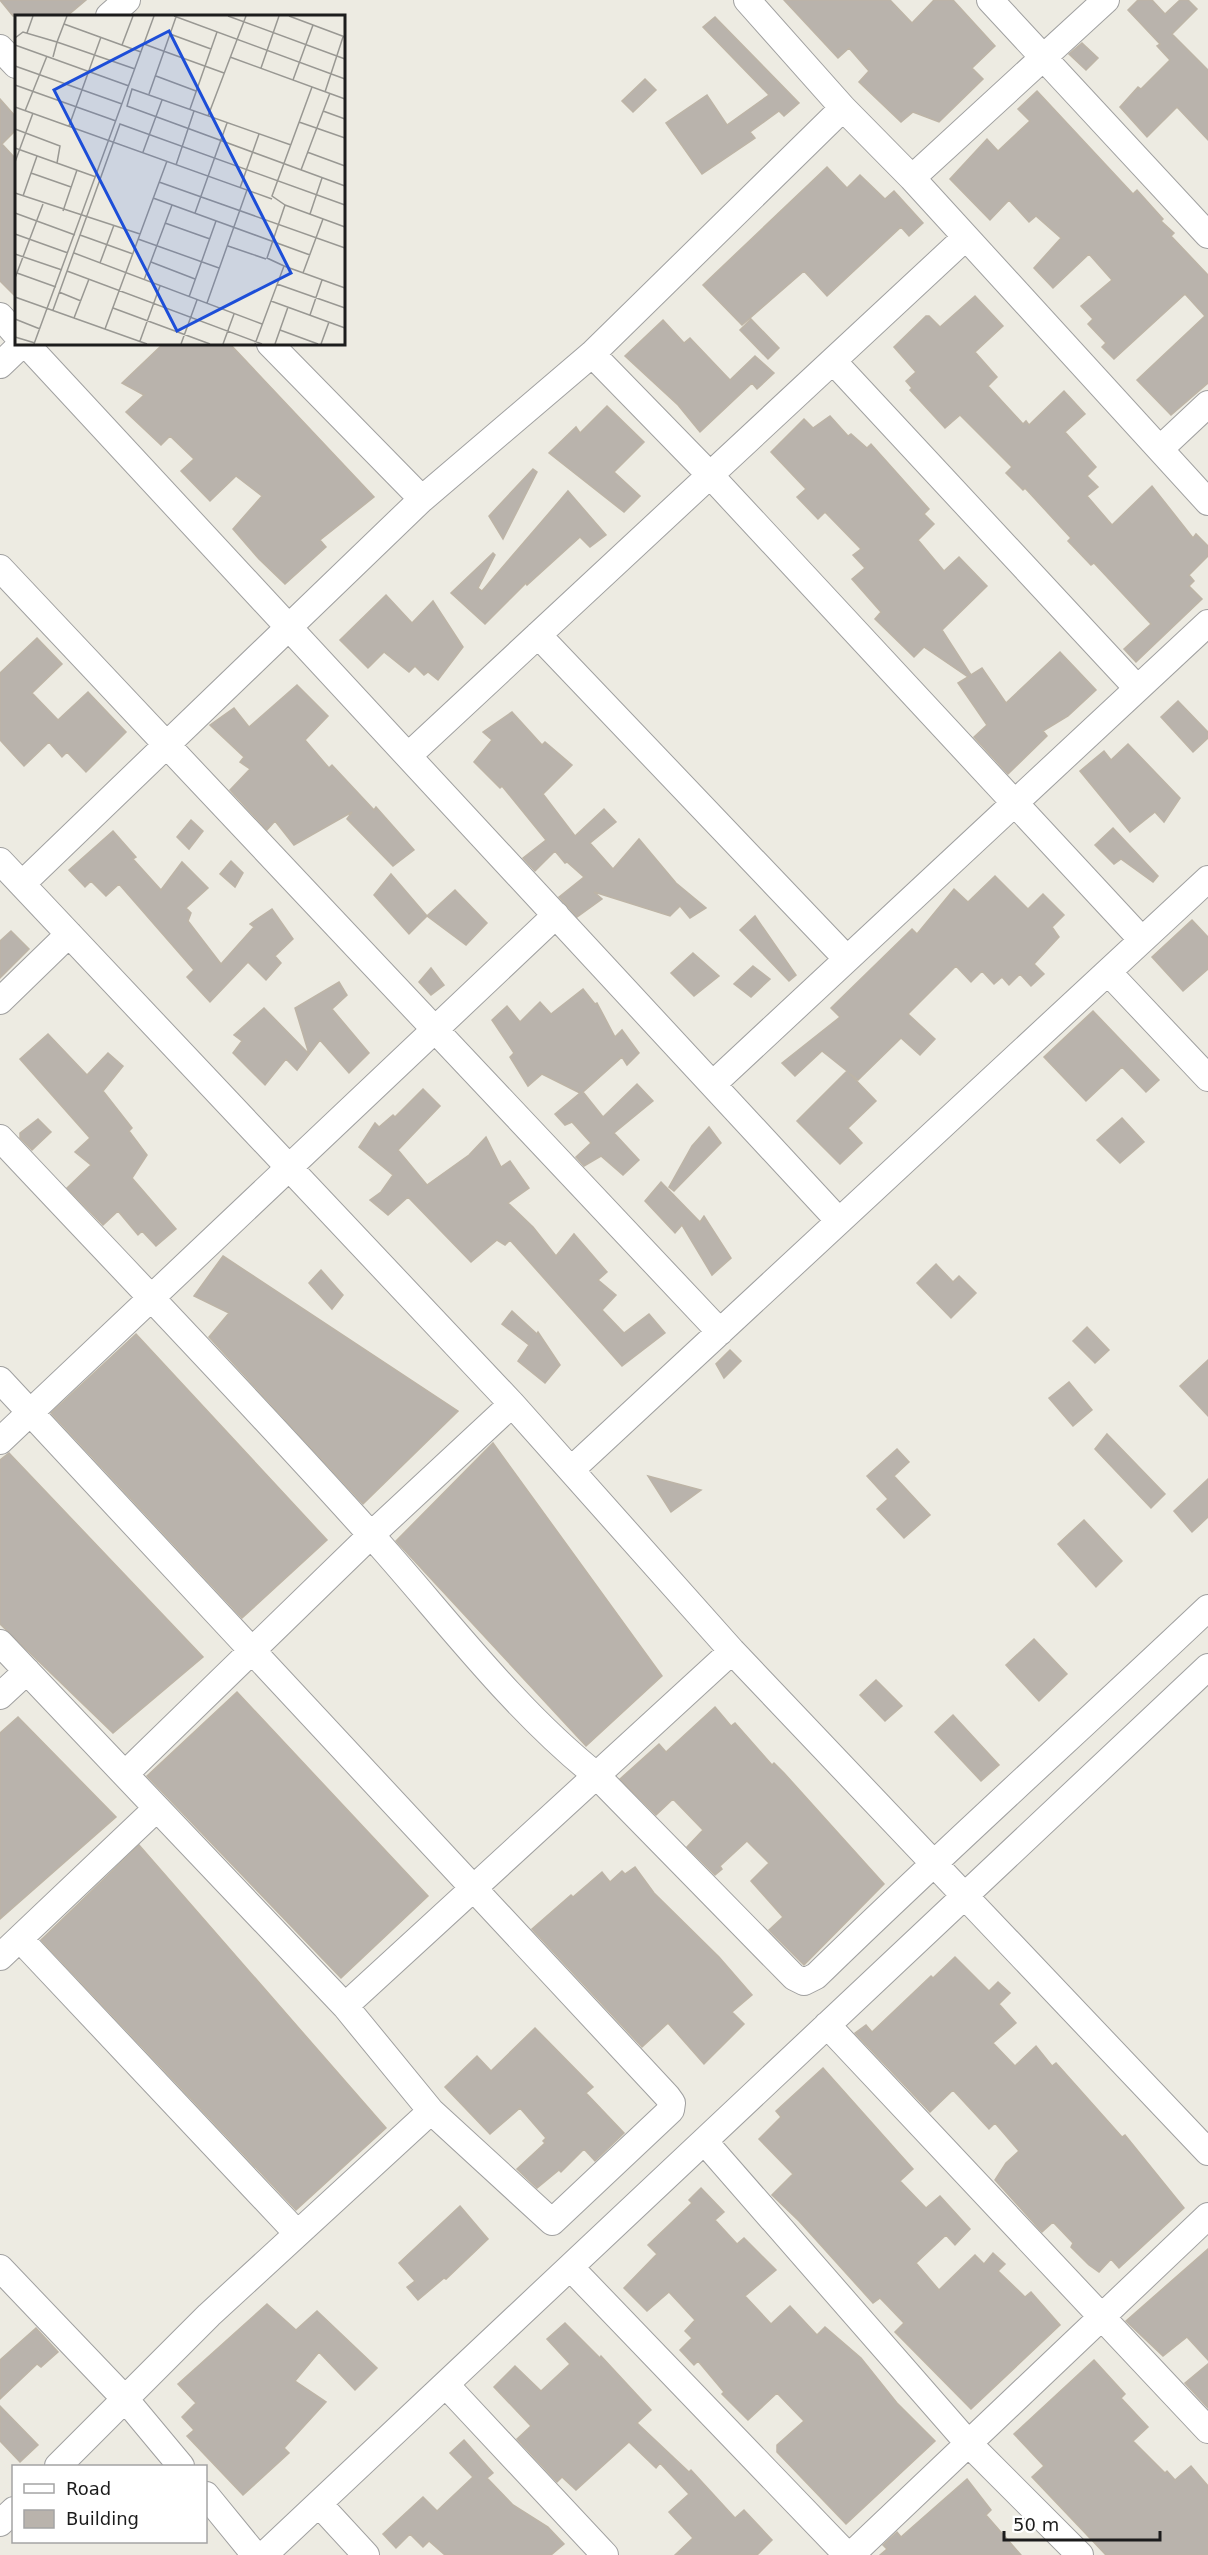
<svg xmlns="http://www.w3.org/2000/svg" width="1208" height="2555" font-family="'DejaVu Sans',sans-serif">
<style>
.building{fill:#b9b3ac;stroke:#bdb4a6;stroke-width:1.5}
.lines{fill:none;stroke-linecap:round;stroke-linejoin:round}
.minor-casing{stroke:#a0a0a0;stroke-width:28}
.minor{stroke:#fff;stroke-width:26}
.inset-road{fill:none;stroke:#999893;stroke-width:1.5}
.view{fill:#1d4ed8;fill-opacity:0.15;stroke:#1d4ed8;stroke-width:3}
.inset-edge{fill:none;stroke:#1c1c1c;stroke-width:3}
</style>
<rect width="100%" height="100%" fill="#edebe2"/>
<path class="building" d="M0,0h86l-19,16h-54z
M784,0h106l22,23 22,-23h19l42,46 -23,22 11,11 -44,43 -26,-10 -12,10 -42,-40 10,-11 -20,-23 -11,10z
M1138,0h14l13,14 15,-14h8l9,9 -25,25 36,36v70l-31,-33 -30,30 -27,-30 18,-20 3,2 29,-29 -13,-14 3,-2 -32,-34z
M715,17l84,86 -15,13 -5,-5 -29,21 5,6 -53,36 -36,-51 41,-28 20,30 42,-30 -66,-68z
M1082,43l16,15 -12,12 -17,-16z
M645,79l11,11 -23,22 -11,-11z
M1037,91l96,103 4,-4 26,29 -2,2 13,12 -3,3 37,39v108l-37,32 -34,-35 68,-64 -20,-22 -71,65 -12,-12 4,-4 -18,-19 5,-5 -12,-13 31,-26 -23,-26 -36,34 -19,-20 27,-30 -25,-22 -7,6 -20,-22 -19,20 -40,-41 37,-40 11,12 32,-30 -12,-12z
M0,99l16,18v13l-14,14 14,15v138l-16,-16z
M827,167l20,21 13,-13 25,24 9,-8 29,32 -14,13 -8,-9 -74,69 -23,-25 -62,54 -39,-40z
M975,296l28,30 -28,26 22,25 -9,9 35,38 3,-3 3,4 35,-34 21,23 -20,18 31,35 -9,9 11,11 -11,9 25,29 40,-39 41,52 3,-4 12,12v10l-19,19 5,6 -5,5 13,13 -66,63 -12,-13 27,-25 -57,-61 -3,2 -23,-24 3,-3 -46,-50 -2,2 -17,-17 6,-6 -52,-52 -15,13 -35,-38 2,-2 -6,-7 10,-9 -22,-25 32,-31h3l11,11z
M751,319l28,29 -11,11 -28,-29z
M663,320l21,23 6,-5 40,42 25,-24 19,17 -17,16 -5,-6 -52,49 -22,-27 -53,-49z
M163,344h67l144,153 -54,43 6,7 -41,37 -26,-25 -26,-30 29,-33 -26,-20 -26,25 -29,-30 13,-12 -24,-23 -9,9 -35,-33 18,-17 -22,-12z
M607,406l37,36 -30,30 26,24 -16,16 -75,-59 27,-26 4,6z
M830,416l18,20 3,-2 16,14 4,-4 58,65 -5,5 10,10 -16,16 26,31 15,-14 28,29 -45,44 29,45 11,-7 24,35 54,-51 36,38 -28,26 -25,15 4,5 -39,38 -34,-37 13,-12 -29,-42 10,-6 -44,-30 -10,10 -39,-38 6,-7 -29,-33 13,-11 -12,-13 8,-6 -36,-37 -7,7 -21,-22 9,-8 -35,-37 33,-33 9,9z
M533,469l4,3 -34,67 -14,-23z
M568,491l38,44 -16,12 -10,-10 -53,48 -1,-2 -41,41 -34,-31 42,-40 2,2 -17,33 4,3z
M386,595l26,28 21,-22 30,46 -25,33 -10,-8 -4,3 -9,-9 -6,6 -25,-20 -16,16 -28,-28z
M37,638l25,26 -30,29 26,27 30,-28 38,40 -40,40 -19,-20 -5,5 -13,-15 -25,24 -24,-26v-67z
M297,685l31,31 -23,24 24,28 3,-3 42,45 2,-3 38,43 -21,16 -46,-47 5,-7 -58,33 -19,-24 -8,9 -37,-40 20,-21 -10,-7 4,-5 -34,-32 24,-17 15,19z
M1178,701l30,31v6l-15,14 -32,-35z
M512,712l30,33 3,-3 27,23 -29,29 32,42 29,-27 12,13 -26,21 23,26 26,-30 37,44 30,25 -16,10 -10,-12 -10,10 -76,-24 8,7 -25,18 -18,-20 25,-20 -17,-15 -2,1 -10,-12 -20,20 -12,-13 23,-18 -44,-54 -2,2 -26,-26 18,-22 -9,-8z
M1128,744l52,54 -16,24 -9,-10 -25,20 -50,-61 24,-20 7,9z
M191,820l12,11 -14,18 -12,-12z
M1113,828l45,48 -5,6 -32,-23 -7,5 -19,-19z
M113,831l23,26 -3,2 28,31 21,-28 26,26 -22,20 5,5 -3,8 33,43 33,-37 -4,-3 22,-15 21,30 -18,17 6,7 -15,17 -18,-18 -38,40 -23,-25 7,-7 -75,-86 -13,12 -15,-15 -6,6 -16,-17z
M231,861l12,12 -8,14 -15,-13z
M391,874l36,42 -18,18 -35,-39z
M995,876l33,33 15,-15 21,21 -12,12 7,10 -25,27 10,10 -13,12 -11,-12 -11,11 -7,-8 -8,7 -12,-13 -11,11 -15,-16 -48,48 27,25 -15,16 -19,-17 -43,42 -9,-7 27,28 -28,27 14,15 -22,21 -43,-43 50,-50 -25,-20 -27,25 -13,-13 58,-46 -9,-9 81,-79 5,5 37,-45 14,13z
M455,890l32,33 -21,22 -39,-29z
M755,916l41,59 -7,6 -49,-51z
M1192,920l16,17v32l-25,22 -31,-34z
M11,931l18,18 -29,29v-37z
M693,953l26,23 -25,20 -23,-23z
M753,966l17,13 -19,18 -17,-13z
M431,968l13,17 -13,10 -12,-13z
M339,982l8,13 -15,14 37,44 -20,20 -29,-33 -23,30 -11,-11 -21,26 -32,-32 9,-12 -8,-6 30,-27 45,46 -14,-46z
M583,989l12,15 2,-1 18,34 7,-7 17,23 -12,12 -5,-8 -39,35 20,25 34,-33 16,17 -39,32 25,27 -16,15 -22,-19 -17,10 -8,-9 15,-14 -19,-21 -7,3 -10,-11 25,-21 -38,-19 -14,12 -18,-29 4,-4 -22,-33 15,-14 13,16 20,-20 11,12z
M1093,1011l66,69 -13,12 -24,-25 -36,34 -42,-44z
M48,1034l39,41 21,-22 15,13 -20,25 29,37 -3,3 18,24 -15,23 44,51 -20,17 -14,-15 -4,4 -20,-24 -15,14 -36,-37 24,-23 -16,-13 15,-14 -70,-79z
M423,1089l17,17 -42,44 29,35 42,-30 17,-18 15,30 9,-6 19,27 -21,15 25,24 23,29 18,-22 33,38 -9,8 18,15 -14,15 22,23 25,-19 16,19 -43,33 -112,-126 -5,5 -8,-5 -26,22 -63,-65 -20,18 -18,-15 11,-8 12,-17 -34,-28 16,-24 4,4 14,-12 2,2z
M1122,1118l22,24 -24,21 -23,-23z
M38,1119l13,13 -19,18 -12,-12v-5z
M709,1127l12,16 -47,48 -5,-4 23,-41z
M661,1182l39,40 4,-6 27,42 -19,17 -30,-50 -7,8 -30,-32z
M223,1256l235,155 -95,93 -154,-167 20,-24 -35,-17z
M936,1264l17,18 6,-6 17,17 -25,25 -34,-35z
M321,1270l22,25 -11,14 -23,-26z
M512,1311l25,23 1,-2 22,33 -15,18 -27,-22 11,-16 -27,-21z
M1087,1327l22,23 -14,13 -22,-22z
M136,1334l191,206 -85,78 -191,-205z
M730,1350l11,11 -17,17 -8,-14z
M1208,1360v56l-28,-30z
M1069,1382l23,28 -19,16 -24,-28z
M1107,1434l58,60 -14,14 -56,-59z
M493,1443l169,233 -76,70 -190,-205z
M897,1449l12,13 -15,14 36,39 -26,23 -27,-29 11,-10 -21,-23z
M9,1453l194,204 -90,76 -113,-109v-164z
M648,1476l53,14 -30,22z
M1208,1479v38l-16,15 -18,-21z
M1084,1520l38,41 -26,26 -38,-43z
M1034,1639l33,35 -28,27 -33,-36z
M876,1680l26,26 -17,15 -25,-26z
M237,1692l191,204 -87,82 -194,-202z
M715,1707l16,19 4,-3 37,42 2,-2 10,10 100,111 -80,81 -35,-35 14,-13 -32,-36 18,-18 -22,-22 -27,25 2,3 -7,6 -28,-28 16,-17 -30,-31 -17,16 -36,-36 39,-35 7,8z
M953,1715l46,50 -18,16 -46,-49z
M18,1717l98,100 -116,102v-186z
M139,1845l247,283 -90,82 -255,-270z
M635,1867l19,26 65,64 33,38 -20,17 12,12 -40,40 -36,-41 -26,24 -110,-118 39,-34 2,2 29,-25 8,10 12,-11 3,3z
M955,1957l34,34 9,-9 12,11 -11,11 17,19 -23,20 22,23 21,-20 16,20 4,-3 66,74 3,-2 59,73 -65,60 -8,-9 -12,13 -10,-7 -18,-18 2,-4 -20,-21 -11,10 -47,-52 11,-17 13,-12 -24,-28 -6,6 -36,-39 -23,22 -75,-79 11,-8 6,7 59,-56 2,2z
M535,2028l58,59 -7,6 38,40 -29,28 -11,-12 -23,23 -2,-2 -22,18 -20,-19 28,-26 -2,-2 3,-3 -26,-30 -30,26 -45,-47 32,-31 14,15z
M823,2068l90,101 -13,12 26,27 14,-12 30,33 -15,16 -9,-10 -30,28 23,27 36,-35 9,9 9,-11 12,11 -7,7 27,26 6,-5 29,33 -89,84 -76,-77 9,-9 -24,-25 -7,5 -74,-82 -27,-26 21,-21 -34,-35 22,-22 -5,-6z
M701,2188l23,24 -9,8 22,24 7,-6 32,32 -31,26 26,28 19,-18 27,29 8,-8 36,31 36,45 38,38 -89,83 -69,-72v-7l27,-24 -27,-28 -29,27 -26,-26 2,-2 -26,-31 -4,4 -14,-15 12,-12 -7,-7 10,-11 -26,-28 -22,19 -23,-23 33,-34 -9,-9 44,-42 -3,-3z
M460,2206l28,33 -42,40 -2,-1 -26,22 -11,-13 8,-6 -16,-18z
M1208,2249v111l-21,-23 -24,19 -37,-35z
M267,2304l29,26 21,-19 60,57 -22,22 -36,-38 -24,29 31,21 -42,46 5,5 -46,42 -56,-59 7,-6 -12,-13 14,-14 -18,-19z
M565,2323l35,35 1,-2 50,54 -14,13 52,49 2,-2 44,48 9,-8 28,30 -15,15h-82l18,-17 -24,-26 20,-18 -29,-31 -4,5 -27,-26 -53,48 -14,-13 -5,5 -40,-43 14,-13 -37,-39 21,-21 26,25 29,-27 -23,-25z
M36,2328l22,24 -17,15 -4,-3 -37,35v-39z
M1094,2360l31,34 -4,4 27,29 -15,14 32,32 2,-2 8,9 16,-14 17,20v69h-102l-74,-78 12,-11 -30,-32z
M1208,2364v44l-23,-25z
M0,2406l38,39 -18,17 -20,-21z
M464,2440l29,33 -6,5 26,27 35,22 16,17 -13,11h-106l-16,-14 -6,6 -13,-13 -14,14 -13,-14 40,-37 14,14 36,-34 -23,-24z
M967,2479l24,31 -5,5 35,40h-141l7,-6 -4,-4 14,-13 4,5z"/>
<g class="lines">
<defs>
<path id="minor" d="M747,0l96,108 69,70 296,324
M990,0l218,235
M109,16l18,-16
M0,48l16,17
M912,178l194,-178
M0,316l16,18
M26,344l813,877
M270,344l152,155
M592,354l118,121 432,465
M833,361l304,327
M0,365l22,-21
M1160,449l48,-45
M0,568l720,764
M538,635l309,324
M408,756l558,-519
M0,861l512,543 220,247 476,501
M22,884l400,-385 170,-145 251,-246
M1108,972l100,106
M0,1001l69,-67
M713,1084l495,-461
M0,1138c124,132 250,262 371,397 73,81 140,172 225,240l198,202 10,5 12,-6c128,-125 262,-245 392,-368
M0,1380l667,716 5,7 -1,7 -119,112 -121,-111 -86,-105 -345,-363
M0,1441l556,-526
M572,1469l636,-590
M0,1696l27,-25
M125,1774l246,-239 141,-131
M20,1939l276,293
M0,1957l156,-148
M345,2006l387,-355
M827,2025l381,405
M704,2141l264,302 112,112
M570,2267l277,288
M0,2268l126,132 55,66
M446,2385l159,170
M58,2466l151,-151 222,-204
M206,2495l49,60
M319,2504l47,51
M0,2523l14,-13
M264,2555l944,-888
M851,2555l357,-339"/>
</defs>
<use href="#minor" class="minor-casing"/>
<use href="#minor" class="minor"/>
</g>
<g transform="translate(15 15)">
<rect width="330" height="330" fill="#edebe2"/>
<path class="inset-road" d="M159,1l171,63M213,1l117,43M274,1l56,21M49,9l77,28M12,18l6,-17M155,19l41,15M0,23l8,-6 34,10 10,-26M129,29l80,29M0,30l114,41M107,30l11,-29M38,42l4,-15 78,27M215,42l115,42M0,51l107,38M246,53l18,-52M141,61l40,15M278,65l20,-55M0,70l101,36M310,77l18,-55M134,79l27,-77M0,92l257,92M175,94l27,-77M10,96l22,-55M308,96l22,8M193,101l38,-100M284,107l46,16M54,111l32,-89M0,114l45,17 -3,17M276,130l-159,-56 -5,17 218,80M0,133l81,29M128,137l19,-52M292,137l38,14M0,147l18,-49M161,150l18,-54M286,155l29,-77M16,158l40,14M144,167l186,66M225,173l19,-54M0,178l125,41M8,181l14,-40M138,183l157,57M270,190l60,22M48,196l14,-41M0,198l60,22M180,198l32,-90M295,199l12,-36M150,208l45,16M0,219l53,19M65,220l53,19M123,224l81,29M213,231l38,13M59,238l188,71M0,239l47,16M136,247l44,17M85,248l14,-38M269,251l61,22M52,256l195,73M2,258l39,14M288,258l20,-54M0,263l28,-74M129,265l28,-75M262,269l68,24M44,277l22,9M0,282l132,47M174,282l27,-76M256,286l74,27M192,288l40,-113M98,293l97,36M38,295l67,-186 225,81M295,300l12,-35M59,303l15,-39M0,304l25,10M90,314l62,-168M265,315l38,14M0,322l20,6M125,326l20,-55M19,329l120,-328M166,329l16,-44M208,329l11,-30M240,329l29,-78 -17,-8 18,-53 -13,-9 40,-109M260,329l13,-37M306,329l8,-22"/>
<path class="view" d="M154,16l122,242 -114,58 -123,-241z"/>
<rect width="330" height="330" class="inset-edge"/>
</g>
<rect x="12" y="2465" width="195" height="78" fill="#ffffff" stroke="#a4a4a4" stroke-width="1.5"/>
<rect x="24" y="2484" width="30" height="9" fill="#ffffff" stroke="#a4a4a4" stroke-width="1.5"/>
<text x="66" y="2495" font-size="18" fill="#1c1c1c">Road</text>
<rect x="24" y="2510" width="30" height="18" fill="#b9b3ac" stroke="#a4a4a4" stroke-width="1.5"/>
<text x="66" y="2525" font-size="18" fill="#1c1c1c">Building</text>
<path d="M1004 2531v9h156v-9" fill="none" stroke="#1c1c1c" stroke-width="3"/>
<text x="1013" y="2531" font-size="18" fill="#1c1c1c" stroke="#ffffff" stroke-width="4.5" paint-order="stroke">50 m</text>
</svg>
